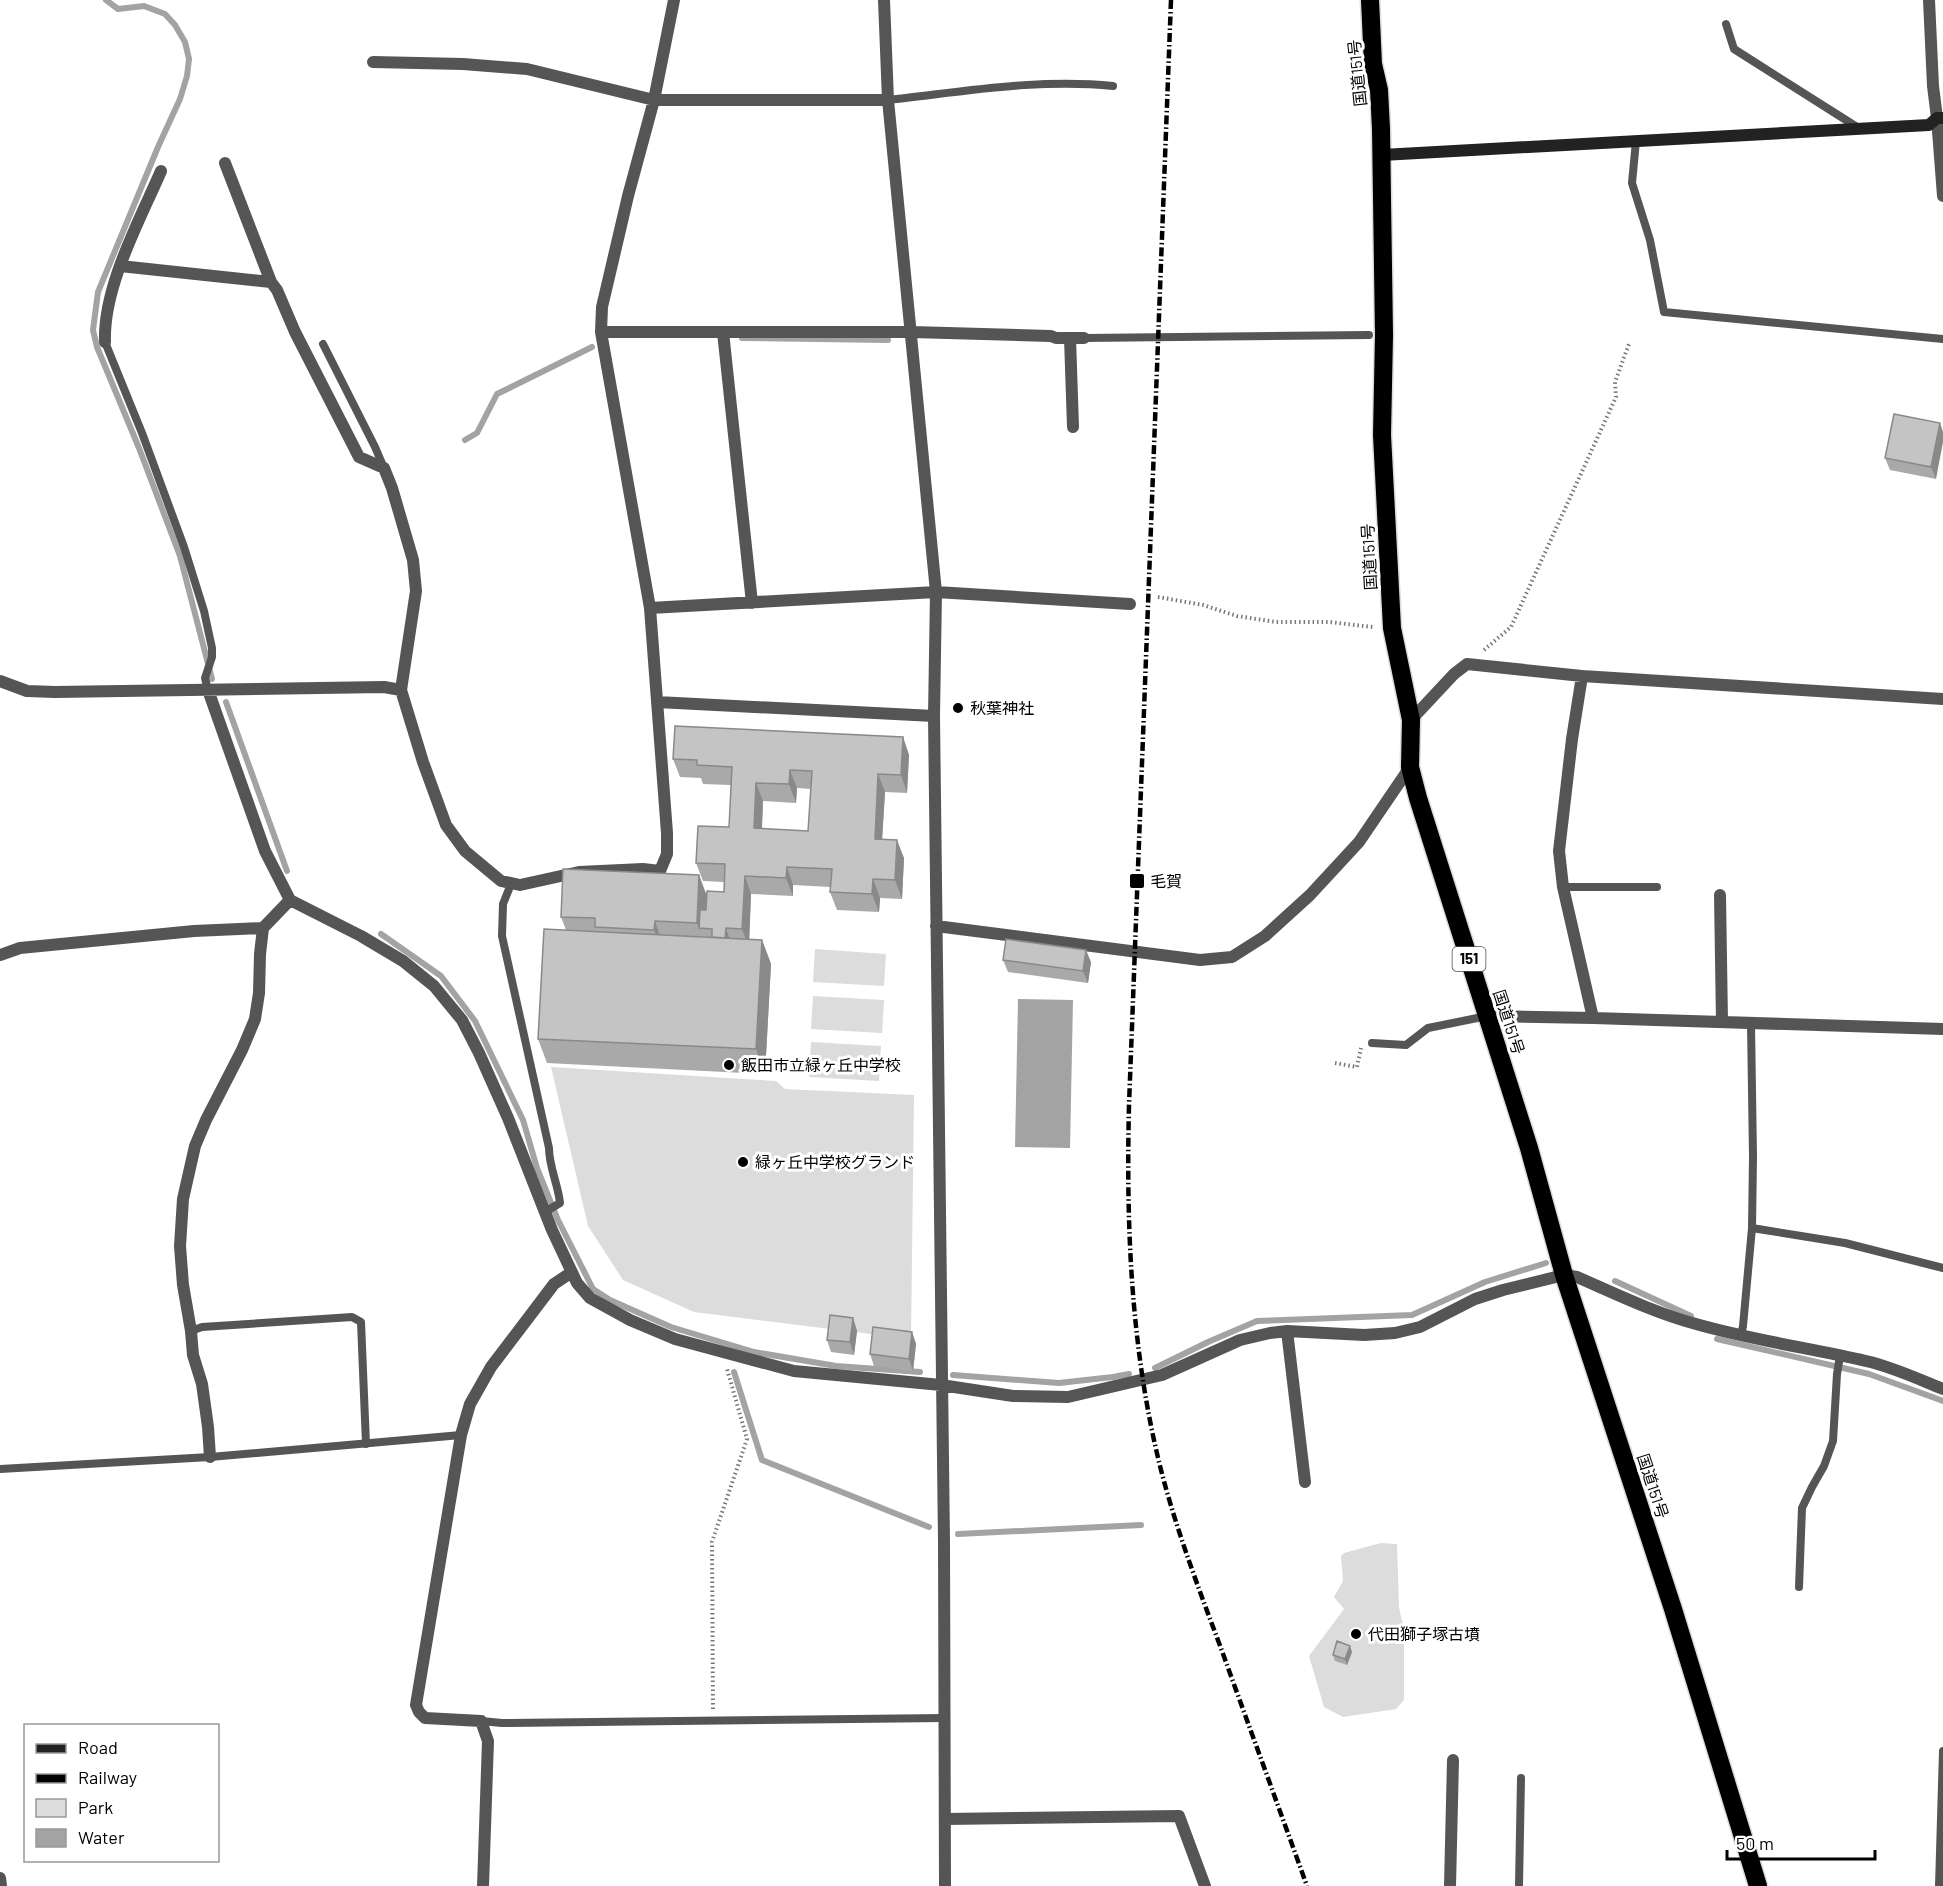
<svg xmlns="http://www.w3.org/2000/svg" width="1943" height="1886" font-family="Barlow,'Noto Sans JP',sans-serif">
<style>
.green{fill:#dcdcdc}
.water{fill:#a3a3a3}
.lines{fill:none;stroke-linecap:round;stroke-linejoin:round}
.stream{stroke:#a3a3a3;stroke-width:6}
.highway-casing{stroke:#dbdbdb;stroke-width:21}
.path{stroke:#777;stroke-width:4;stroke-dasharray:1.5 3;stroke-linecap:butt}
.lane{stroke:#555;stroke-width:8}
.street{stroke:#555;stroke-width:12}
.secondary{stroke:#222;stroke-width:12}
.highway{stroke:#000;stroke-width:18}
.rail{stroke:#000;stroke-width:4.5;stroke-dasharray:9 3 1.5 3;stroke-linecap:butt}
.wall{fill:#a9a9a9;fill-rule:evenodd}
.shaded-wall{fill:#898989}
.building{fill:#c4c4c4;stroke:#898989;stroke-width:1.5;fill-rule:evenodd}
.poi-dot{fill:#000;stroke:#fff;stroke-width:2}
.labels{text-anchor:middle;stroke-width:6;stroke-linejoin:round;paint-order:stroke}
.shield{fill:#fff;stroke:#4c4c4c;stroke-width:1.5}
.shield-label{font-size:15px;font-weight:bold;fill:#000}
.street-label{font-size:16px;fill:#000;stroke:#fff}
.poi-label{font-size:16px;fill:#000;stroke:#fff;text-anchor:start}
</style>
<rect width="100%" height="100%" fill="#fff"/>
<path class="green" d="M815,949l71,5 -2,32 -71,-4z
M813,996l71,4 -2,33 -71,-4z
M811,1042l70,4 -2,35 -70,-4z
M551,1067l225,14 9,8 129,6 -3,244 -217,-27 -71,-32 -35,-54z
M1381,1543l16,1 2,64 5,21v71l-8,9 -53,8 -19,-10 -15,-51 35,-47 -10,-12 9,-16 -2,-25 3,-3z"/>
<path class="water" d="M1018,999l55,1 -3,148 -55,-1z"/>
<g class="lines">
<path class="stream" d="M106,0l12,9 26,-3 21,8 10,11 10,17 4,17 -2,17 -7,23 -22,48 -60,145 -5,38 4,17 42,101 41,108 32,123
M742,338l146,2
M465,440l12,-7 20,-39 95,-47
M226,702l61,169
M381,934l60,42 34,45 48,99 14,48 21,52 35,69 17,11 61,27 83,25 82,14 84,6
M1615,1281l76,35
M1717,1339l152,35 74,27
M1155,1368l53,-26 49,-21 155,-6 73,-33 61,-19
M734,1372l28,88 167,67
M953,1375l106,8 54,-6 16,-3
M958,1534l183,-9"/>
<defs>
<path id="highway" d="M1370,0l3,64 6,26 2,39 3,206 -2,100 10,193 19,92 -1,47 8,31 111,350 35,127 109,334 85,277"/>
</defs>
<use href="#highway" class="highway-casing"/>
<path class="path" d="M1158,597l45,8 34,11 39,6h53l44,5
M1484,650l27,-23 105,-230 -1,-15 14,-38
M1335,1063l22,4 4,-19
M713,1709l-1,-167 35,-103 -20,-70"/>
<path class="lane" d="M1726,24l8,25 123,78
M888,100c74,-8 151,-22 225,-14
M1636,141l-4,42 18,57 14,72 279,27
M1084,338l285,-3
M105,342l37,91 42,114 20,64 8,37v9l-7,21 3,12
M323,344l52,103 9,21
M511,884l-8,20 -1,32 47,212c0,19 9,36 11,55l-15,9
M1563,887h94
M1372,1043l34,2 22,-17 59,-12
M1752,1228l93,15 98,25
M191,1331l11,-4 150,-10 9,5 5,122
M1741,1336l2,-10 9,-98 1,-71 -2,-133
M0,1469l210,-12 251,-22
M1799,1587l3,-79 10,-21 12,-21 9,-25 4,-67 3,-18
M481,1721l21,2 442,-5
M1519,1886l2,-108
M1939,1886l4,-135"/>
<path class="street" d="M884,0l4,100 48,492 -2,124 10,826 1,344
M1929,0l4,86 4,32 6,78
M373,62l90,2 64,5 127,31h234
M225,163l46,119 6,8 18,42 64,125 25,11 8,20 21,72 3,31 -15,99
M120,266l151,16
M601,332h311l139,4 5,2h28
M723,332l29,271
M1070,338l3,89
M105,342c-2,-55 34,-120 56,-171
M650,608l286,-16 194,12
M1582,676l-10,63 -13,112 4,36 30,131
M0,681l27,10 28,1 329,-5 17,3 22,72 23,63 19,26 36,30 19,4 59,-13 64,-3 17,2 7,-17v-21l-17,-225 -49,-276 1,-25 26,-111 26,-96 20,-100
M208,690l57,161 25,49 71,36 42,25 31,25 28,34 17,33 29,65 44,112 25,53 13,15 40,22 45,19 119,32 147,14 72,11 55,1 94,-22 78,-35 30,-7 17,-2 77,4 31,-2 25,-6 55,-28 28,-9 61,-15 13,2c39,17 78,36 119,47 56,16 113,24 170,37 27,6 52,18 77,28
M657,702l277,14
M1411,720l43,-46 13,-10 115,12 361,23
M1720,895l2,127
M936,926l264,34 32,-3 33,-21 45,-41 49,-53 51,-75
M0,955l20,-7 174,-17 69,-3
M1487,1016l106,2 350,11
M1287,1331l18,151
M210,1457l-2,-30 -6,-43 -9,-29 -2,-24 -8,-46 -3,-39 3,-47 12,-53 11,-26 36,-70 13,-31 4,-26 1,-39 3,-26 27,-28
M945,1819l234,-3 26,70
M0,1878l1,8
M483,1886l5,-145 -7,-20 -56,-3 -6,-6 -3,-7 45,-270 9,-31 21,-37 63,-83 18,-12
M1450,1886l3,-126"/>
<path class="secondary" d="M1382,155l547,-30 8,-7h6"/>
<use href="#highway" class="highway"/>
<path class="rail" d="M1171,0l-42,1105c-3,123 2,246 32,365 16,62 39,122 61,181 28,78 57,157 85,235"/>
</g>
<path class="wall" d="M1940,423l-4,56 -46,-9 -5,-12z
M903,737l6,18 -2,38 -22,-1 -3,47 22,19 -2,41 -22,-1 -1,14 -42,-2 -7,-18 1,-5 -38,-2v11l-42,-2 -2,45 13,1 9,24 -6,110 -218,-11 -9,-24 28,-109 -5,-13 138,-42 8,21 17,-4v-10l-21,-1 -7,-18 33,-36 2,-42 -28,-1 -2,-6 -21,-1 -7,-18zM797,788l14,1 -3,42 -46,-2 1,-28 33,2z
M1003,960l88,2 -3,21 -80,-11z
M853,1318l4,13 -3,24 -23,-3 -4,-12z
M912,1332l4,12 -3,27 -39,-5 -4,-12z
M1352,1652l-5,13 -12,-4 -2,-6z"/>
<path class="shaded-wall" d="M1940,423l3,9v10l-7,37 -5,-12z
M903,737l6,18 -2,38 -6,-18z
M790,770l7,18 -1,15 -7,-19z
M878,774l7,18 -4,66 -6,-19z
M756,783l7,18 -2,46 -7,-19z
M897,840l7,18 -2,41 -7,-19z
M787,867l6,18v11l-7,-18z
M699,875l9,25 -1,28h-8l7,19 -9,-24z
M745,876l6,18 -2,53 -7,-18z
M873,879l7,19 -1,14 -7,-18z
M655,921l8,24v9l-9,-24z
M726,928l6,18 -7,-2z
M762,940l9,24 -6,110 -9,-25z
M1086,950l5,12 -3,21 -5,-12z
M853,1318l4,13 -3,24 -4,-13z
M912,1332l4,12 -3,27 -4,-12z
M1350,1646l2,6 -5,13 -2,-6z"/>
<path class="building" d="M1894,414l46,9 -9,44 -46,-9z
M675,726l228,11 -2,38 -23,-1 -3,65 22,1 -2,40 -22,-1 -1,15 -42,-2 2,-23 -45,-2 -1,11 -41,-2 -3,53 -16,-1 -1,10 -13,-1v-8l-13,-1 1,-18h6l1,-19 17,1 1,-28 -29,-1 2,-37 31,1 3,-60 -35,-2v-5l-24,-1zM790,770l22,1 -4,60 -54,-3 2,-45 33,1z
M563,869l136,6 -2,48 -42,-2 -1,9 -59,-3v-9l-34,-1z
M544,929l218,11 -6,109 -218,-10z
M1006,939l80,11 -3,21 -80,-11z
M830,1315l23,3 -3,24 -23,-2z
M873,1327l39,5 -3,27 -39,-5z
M1337,1641l13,5 -5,13 -12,-4z"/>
<g class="poi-dot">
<circle cx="958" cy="708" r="6"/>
<rect x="1129" y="873" width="16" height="16" rx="3"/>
<circle cx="729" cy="1065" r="6"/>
<circle cx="743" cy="1162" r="6"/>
<circle cx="1356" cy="1634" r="6"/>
</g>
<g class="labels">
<rect class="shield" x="1452.5" y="947" width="33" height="24" rx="4.5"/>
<g class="shield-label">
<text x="1469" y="964">151</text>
</g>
<g class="street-label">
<text transform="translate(1357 73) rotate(-96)" y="6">国道151号</text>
<text transform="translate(1369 557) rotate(-93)" y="6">国道151号</text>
<text transform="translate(1509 1022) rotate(72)" y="6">国道151号</text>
<text transform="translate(1653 1486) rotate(72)" y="6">国道151号</text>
</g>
<g class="poi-label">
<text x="970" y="714">秋葉神社</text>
<text x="1150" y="887">毛賀</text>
<text x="741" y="1071">飯田市立緑ヶ丘中学校</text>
<text x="755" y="1168">緑ヶ丘中学校グランド</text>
<text x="1368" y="1640">代田獅子塚古墳</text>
</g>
</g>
<rect x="24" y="1724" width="195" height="138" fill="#ffffff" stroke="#999999" stroke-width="1.5"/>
<rect x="36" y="1744" width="30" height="9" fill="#222222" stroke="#999999" stroke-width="1.5"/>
<text x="78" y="1754" font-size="18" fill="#000000">Road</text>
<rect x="36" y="1774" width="30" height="9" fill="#000000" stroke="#999999" stroke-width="1.5"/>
<text x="78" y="1784" font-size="18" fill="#000000">Railway</text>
<rect x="36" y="1799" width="30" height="18" fill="#dcdcdc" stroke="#999999" stroke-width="1.5"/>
<text x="78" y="1814" font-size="18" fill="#000000">Park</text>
<rect x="36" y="1829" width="30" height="18" fill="#a3a3a3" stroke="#999999" stroke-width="1.5"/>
<text x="78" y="1844" font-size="18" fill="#000000">Water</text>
<path d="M1727 1850v9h148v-9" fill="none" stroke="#000000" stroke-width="3"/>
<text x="1736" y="1850" font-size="18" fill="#000000" stroke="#ffffff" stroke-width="4.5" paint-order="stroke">50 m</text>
</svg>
